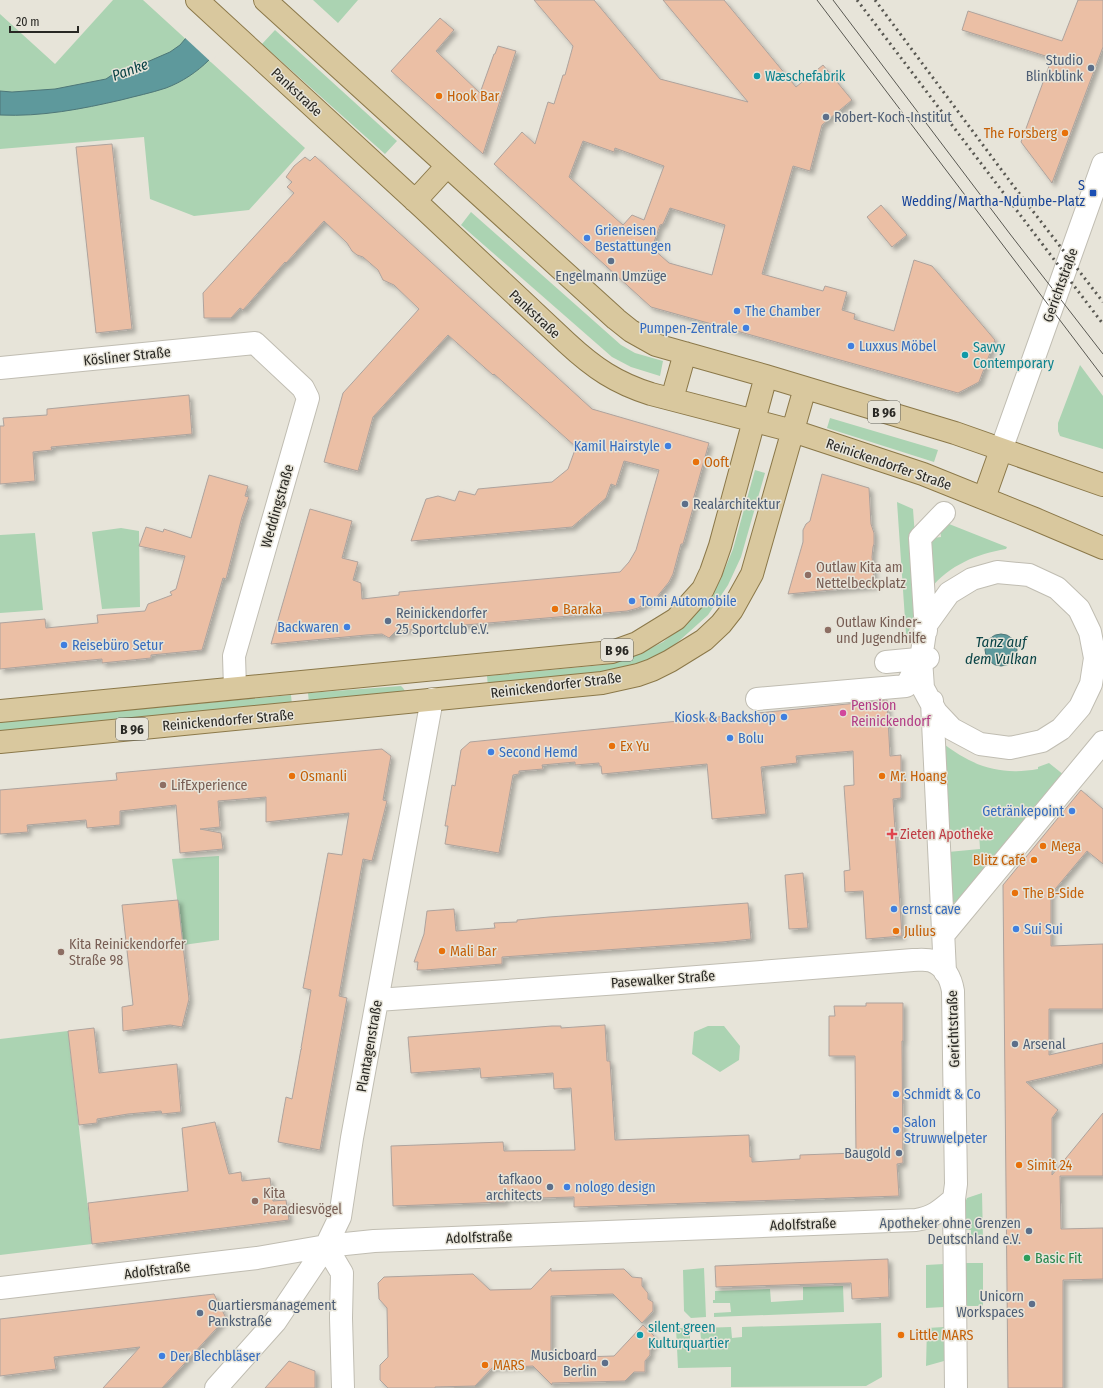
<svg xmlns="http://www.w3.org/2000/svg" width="1103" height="1388" font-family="'Fira Sans Condensed',sans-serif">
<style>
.green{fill:#abd3b2}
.water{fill:#5e999c;stroke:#4e7778}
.pier{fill:#e7e4d9}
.building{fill:#ebbfa5;stroke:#aea39d;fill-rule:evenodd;filter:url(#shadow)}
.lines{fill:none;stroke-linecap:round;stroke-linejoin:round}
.minor-casing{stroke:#c0bdb2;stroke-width:24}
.major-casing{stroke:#8b7849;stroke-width:24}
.minor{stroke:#fff;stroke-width:22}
.major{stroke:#d9c89e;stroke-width:22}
.tram{stroke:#595852;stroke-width:1}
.rail{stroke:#595852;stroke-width:3;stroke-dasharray:2 4;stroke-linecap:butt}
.service-dot{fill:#5c6f8a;stroke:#e7e4d9;stroke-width:1.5}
.culture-dot{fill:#0f9aa8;stroke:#e7e4d9;stroke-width:1.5}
.food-dot{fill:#e8710a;stroke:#e7e4d9;stroke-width:1.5}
.transit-dot{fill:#1a4fb4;stroke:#e7e4d9;stroke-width:1.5}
.shop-dot{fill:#3f7fe0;stroke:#e7e4d9;stroke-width:1.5}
.education-dot{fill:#8d6e63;stroke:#e7e4d9;stroke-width:1.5}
.hotel-dot{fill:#d1479c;stroke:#e7e4d9;stroke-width:1.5}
.health-dot{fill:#e0444e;stroke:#e7e4d9;stroke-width:1.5}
.leisure-dot{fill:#2e9e5b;stroke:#e7e4d9;stroke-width:1.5}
.labels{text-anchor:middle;stroke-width:3;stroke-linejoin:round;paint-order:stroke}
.shield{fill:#e7e4d9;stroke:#61605a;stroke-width:1}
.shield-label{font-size:13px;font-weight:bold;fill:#282723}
.service-label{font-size:14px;fill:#4e5e75;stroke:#e7e4d9;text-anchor:end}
.culture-label{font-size:14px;fill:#0d838f;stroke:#e7e4d9;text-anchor:start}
.street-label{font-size:14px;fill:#282723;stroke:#e7e4d9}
.food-label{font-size:14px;fill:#c56008;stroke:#e7e4d9;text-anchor:start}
.transit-label{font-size:14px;fill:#164399;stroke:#e7e4d9;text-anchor:end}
.shop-label{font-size:14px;fill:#366cbe;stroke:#e7e4d9;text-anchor:start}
.education-label{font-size:14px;fill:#785e54;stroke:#e7e4d9;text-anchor:start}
.hotel-label{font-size:14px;fill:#b23c85;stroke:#e7e4d9;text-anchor:start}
.health-label{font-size:14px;fill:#be3a42;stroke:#e7e4d9;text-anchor:start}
.leisure-label{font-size:14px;fill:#27864d;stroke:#e7e4d9;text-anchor:start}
.water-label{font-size:15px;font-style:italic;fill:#0b4447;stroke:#e7e4d9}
</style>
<defs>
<filter id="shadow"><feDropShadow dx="3.5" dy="3.5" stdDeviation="2" flood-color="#0004"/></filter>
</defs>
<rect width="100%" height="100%" fill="#e7e4d9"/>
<path class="green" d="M113,0h30l162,148 -56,62 -55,6 -44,-17 -6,-62 -144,12v-135l55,50z
M313,0h45l-20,23z
M275,30l122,111 -12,13 -123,-110z
M471,212l150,133 14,8 28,8 -3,15 -29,-9 -19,-10 -151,-132z
M1080,365l23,31v53l-43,-13 -2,-5v-8z
M830,418l108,32 -4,12 -107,-34z
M755,470l10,3 -24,84 -13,28 -20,30 -29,26 -18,14 -33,15 -140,17 -1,-11 115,-11 37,-11 24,-12 14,-11 40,-47 7,-13 9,-22z
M897,502l16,7 7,97 -6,9 -6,19h-2z
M939,520l68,27 -1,2c-30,5 -56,16 -76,40l-4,-50 15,-2z
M121,528l18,3 1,76 -38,2 -10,-77z
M35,533l8,77 -43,3v-78z
M401,686l2,2 2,3 -1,2 -95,10 -1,-10z
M291,695l1,10 -292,28v-11z
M941,742c31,24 58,34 97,27v-2l11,-4 15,12 -106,127 -7,1 -3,-51 32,-3 -1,-16 -31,2z
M219,856v84l-36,5 -11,-86z
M708,1026h16l16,20 -1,14 -19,12 -28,-18 2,-22z
M68,1031l24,213 -92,11v-216z
M982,1193l1,47 -12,1v-11h-8v-23l4,-9z
M964,1263h19v43h-19z
M944,1264v43l-18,1v-43z
M704,1268l2,49 -15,1 -7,-7 -1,-41z
M843,1286l1,26 -130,5v-4l17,-1 -1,-9h-17v-3h2v-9l55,-2 1,13 32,-2v-13z
M881,1323l1,54 -16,9 -135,1v-20l-53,1 -2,-40h14v12l11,-1 -1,-11 31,-1 1,11 10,-1v-10z
M944,1327v34l-18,5 1,-38z"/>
<path class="water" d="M218,0l-9,60c-12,12 -27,22 -43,28 -15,5 -30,8 -45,12 -39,9 -80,17 -121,15v-24l12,1 43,-3 51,-10 6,-4 12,-3 46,-20 10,-7z
M985 650a16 16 0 1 1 32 0a16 16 0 1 1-32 0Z"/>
<path class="pier" d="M216,0h50l-55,62 -27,-25z"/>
<path class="building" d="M534,0h60l66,79 88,23 -85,-102h61l72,87 27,-22 29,35 -30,25 -12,46 -17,-5 -31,108 61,17 2,-5 22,6 -5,18 13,4 -1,5 40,12 20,-71 18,6 63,74 -16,42 -21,11 -307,-86 -157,-143 28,-32 13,12 13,-42 6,2 9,-29h2l8,-29zM583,141l31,11 1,-4 49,18 -20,54 -12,-5 -9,10 -54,-48zM670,208l55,17 -13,50 -43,-12 -17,-15 8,-23 3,-1z
M1078,0h25v47l-51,136 -31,-41 31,-84 -90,-28 6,-19 94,30z
M440,18l14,12 -18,21 44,42 14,-39h1l3,-8 18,5 -33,103 -92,-83z
M112,144l20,185 -36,4 -20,-186z
M315,156l277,253 117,34 -16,57 2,1 -12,43h-2l-8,30 -4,8 -13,16 -18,10 -11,3 -231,20 -7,7 -7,-4 -16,1 -95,9 39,-135 42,12 -10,37 16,4 -5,18 8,3 1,16 37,-4v-3l221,-20 9,-10 7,-12 23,-80 -35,-9 -8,25 -5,-2 -5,14 -34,29 -161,14 15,-42 12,-3 17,5 4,-10 16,4 3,-6 74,-7 16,-13 8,-22 -82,-73 -1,1 -45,-40 -75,82 -15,54 -34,-9 19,-69 76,-84 -25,-24 -11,-5 -5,-10 -15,-13 -6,-2 -5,-4 -5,-8 -23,-22 -38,42 -1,-1 -42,48 -3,-2 -9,10h-27l-1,-25 91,-100 -7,-6 5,-5 -6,-5 8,-11 11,-9 5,4z
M881,205l26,30 -15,12 -25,-30z
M189,395l3,39 -141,13 1,3 -19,2 2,29 -35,3v-58h4l-1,-8 44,-3v-6z
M822,474l47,14 2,36 3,9v11l-1,3 -1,10 3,29 -87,8 15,-52v-12l3,-6 4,-3z
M209,475l39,11 -3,10 4,1 -7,20 -16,62 -3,-1 -21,72 -51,5v3l-49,5v-4l-102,10v-46l45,-4 1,9 52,-5 -1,-8 48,-4 3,-7 24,-9 -2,-3 6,-3 9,-33 -46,-10 7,-19 17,5 1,-3 27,9z
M887,700l3,56 11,-1v43l-8,1 9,137 -36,3 -3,-48 -18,1 -1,-21 6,-1 -6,-84 10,-1 -1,-34 -57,5 1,7 -36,4 5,47 -54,5 -5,-55 -105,10 -1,-8h-2v-3l-24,2v-3l-33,3 1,4 -24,2v3l-6,1 -14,78 -54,-9 3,-18h-3l7,-41 3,1 6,-36 9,-8z
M382,749l9,7 -8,44 4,1 -15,60 -9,-2 -24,137 8,2 -27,152 -42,-8 8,-45 6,2 9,-50h1l-1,-1 10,-58 -8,-2 25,-135 14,2 7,-42 -83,9v-25l-48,4 2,26 -20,2 21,4 2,16 -43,4 -4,-48 -56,6v14l-33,3 -1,-8 -59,5 1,7 -28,2v-44l117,-10 -1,-7z
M1081,790l22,19v55l-16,-13 -36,43v52l52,-2v65h-54v46l54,-12v21l-77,18 32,28 -6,8v57l51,-62v63h-43l1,53 42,-1v51l-40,1v108h-55l-5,-503z
M803,873l5,55 -19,1 -4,-54z
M178,900l11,99 -7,28 -12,-2 -47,6 -1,-24 11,-2 -11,-100z
M748,903l3,36 -29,3 -220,15v7l-77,6h-8l1,-8h-4l10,-28 3,-23 27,-2 2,22 39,-3 -1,-5 23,-1v-2l32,-3z
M866,1003h37v38h-1l1,122 -6,1 2,32 -325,11v-10l-69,2v3l-112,4 -2,-60 112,-4 1,9 71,-1 -4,-62 -17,1 -1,-16 -72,5 -1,-10 -69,5 -3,-36 144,-11h9v2l44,-3 2,36h3l5,79 134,-5 1,22h2v5l48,-3v-4l56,-2 -1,-97h-26v-40h6l-1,-10h32z
M94,1028l5,45 78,-9 4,48 -19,2 -1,-3 -33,3 -31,5v4l-18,2 -11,-94z
M215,1122l14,52 12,-2 1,9 28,-3 3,23 13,-1 3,20 -197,24 -4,-41 100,-12 -6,-63z
M888,1259l1,38 -37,2 -1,-16 -135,4 -1,-21z
M551,1268v3l73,-2 8,8 10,1v8l6,7v6l5,3v9l-11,12 -29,-29 -62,2v62l63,-2 29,-31 11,11v9l-4,4v6l-5,6v11h-11l-9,9 -73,2v2l-19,-19 -41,2 -17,18 -40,1v1h-47l-8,-8v-15l8,-8 -1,-49 -8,-9 -1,-16 6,-6 89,-3 17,16 41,-1z
M214,1294l12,24 -64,70h-59l37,-41 -86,10 2,12 -56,7v-57z
M289,1361l26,10v17h-50z"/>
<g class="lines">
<defs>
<path id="minor" d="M0,368l255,-25 48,45 5,10 -74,258 1,32
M1001,450l102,-286
M926,631l-6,-93 24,-25
M886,662l42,-4
M757,699l149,-13 15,-27 5,-34 23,-32 23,-14 25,-7 32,3 28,13 22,21 11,23 5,26 -4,26 -11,23 -19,22 -19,12 -32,7 -30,-4 -28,-15 -16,-17 -13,-24 -2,-29
M932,701l13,271
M944,934l159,-192
M377,1000l243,-17 293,-23c6,0 14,-1 19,1 13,5 19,18 21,30l3,193 -2,15 2,189
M326,1246l16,27 -1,45 2,70
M0,1288l257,-30 69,-12 48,-5 542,-21c18,-3 25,-10 38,-21
M216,1388l59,-66 51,-76 14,-29 12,-79 80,-439"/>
<path id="major" d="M197,0l226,208 144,135c27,25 49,40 84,51l142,37 130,43 112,45 68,29
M265,0l351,319 15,12 25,14 110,31 189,57 148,52
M415,201l32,-35
M672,399l13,-46
M984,498l17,-48
M0,711l612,-59 25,-9 39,-24 27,-30 8,-17 9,-26 46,-170
M0,742l602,-59 36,-8 14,-5 18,-9 34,-21 17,-16 11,-14 20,-36 53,-186"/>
</defs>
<use href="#minor" class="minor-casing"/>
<use href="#major" class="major-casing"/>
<use href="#minor" class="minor"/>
<use href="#major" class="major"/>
<path class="tram" d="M817,0l286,377
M833,0l177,234 93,120"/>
<path class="rail" d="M857,0l246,324
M875,0l137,184 91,118"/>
</g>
<g class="service-dot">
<circle cx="1091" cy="68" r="4"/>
<circle cx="826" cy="117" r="4"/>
<circle cx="611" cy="261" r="4"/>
<circle cx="685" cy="504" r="4"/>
<circle cx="388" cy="621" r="4"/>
<circle cx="1015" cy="1044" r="4"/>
<circle cx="899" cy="1153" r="4"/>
<circle cx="550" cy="1187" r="4"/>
<circle cx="1029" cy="1231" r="4"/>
<circle cx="1032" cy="1304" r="4"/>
<circle cx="200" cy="1313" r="4"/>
<circle cx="605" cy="1363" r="4"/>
</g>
<g class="culture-dot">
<circle cx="757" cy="76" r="4"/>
<circle cx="965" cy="355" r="4"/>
<circle cx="640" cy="1335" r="4"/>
</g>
<g class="food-dot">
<circle cx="439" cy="96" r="4"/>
<circle cx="1065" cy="133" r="4"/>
<circle cx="696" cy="462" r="4"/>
<circle cx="555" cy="609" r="4"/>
<circle cx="612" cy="746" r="4"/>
<circle cx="292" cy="776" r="4"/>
<circle cx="882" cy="776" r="4"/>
<circle cx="1043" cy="846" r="4"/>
<circle cx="1034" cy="860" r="4"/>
<circle cx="1015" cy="893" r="4"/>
<circle cx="896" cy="931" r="4"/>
<circle cx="442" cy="951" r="4"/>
<circle cx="1019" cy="1165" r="4"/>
<circle cx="901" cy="1335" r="4"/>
<circle cx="485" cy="1365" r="4"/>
</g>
<rect class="transit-dot" x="1089" y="189" width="8" height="8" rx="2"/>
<g class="shop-dot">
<circle cx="587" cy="238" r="4"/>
<circle cx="737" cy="311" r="4"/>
<circle cx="746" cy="328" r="4"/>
<circle cx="851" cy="346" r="4"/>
<circle cx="668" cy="446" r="4"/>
<circle cx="632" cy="601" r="4"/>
<circle cx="347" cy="627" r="4"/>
<circle cx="64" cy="645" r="4"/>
<circle cx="784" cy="717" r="4"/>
<circle cx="730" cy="738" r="4"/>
<circle cx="491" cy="752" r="4"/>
<circle cx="1072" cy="811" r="4"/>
<circle cx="894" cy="909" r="4"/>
<circle cx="1016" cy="929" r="4"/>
<circle cx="896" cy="1094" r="4"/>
<circle cx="896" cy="1130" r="4"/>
<circle cx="567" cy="1187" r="4"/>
<circle cx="162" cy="1356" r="4"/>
</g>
<g class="education-dot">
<circle cx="808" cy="575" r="4"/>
<circle cx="828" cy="630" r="4"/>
<circle cx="163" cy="785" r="4"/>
<circle cx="61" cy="952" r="4"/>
<circle cx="255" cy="1201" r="4"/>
</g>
<circle class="hotel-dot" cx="843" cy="713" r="4"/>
<path class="health-dot" d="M890 828h4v4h4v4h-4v4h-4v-4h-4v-4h4z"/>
<circle class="leisure-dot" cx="1027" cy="1258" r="4"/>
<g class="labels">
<g class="shield">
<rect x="868" y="401" width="32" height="22" rx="3"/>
<rect x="601" y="639" width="32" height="22" rx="3"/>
<rect x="116" y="718" width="32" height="22" rx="3"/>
</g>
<g class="shield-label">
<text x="884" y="417">B 96</text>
<text x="617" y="655">B 96</text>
<text x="132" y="734">B 96</text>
</g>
<g class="service-label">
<text x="1083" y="65">Studio<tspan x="1083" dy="16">Blinkblink</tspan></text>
<text x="834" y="122" text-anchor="start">Robert-Koch-Institut</text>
<text x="611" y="281" text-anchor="middle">Engelmann Umzüge</text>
<text x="693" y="509" text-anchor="start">Realarchitektur</text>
<text x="396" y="618" text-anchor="start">Reinickendorfer<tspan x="396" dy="16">25 Sportclub e.V.</tspan></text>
<text x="1023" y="1049" text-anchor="start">Arsenal</text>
<text x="891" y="1158">Baugold</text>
<text x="542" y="1184">tafkaoo<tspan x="542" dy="16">architects</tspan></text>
<text x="1021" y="1228">Apotheker ohne Grenzen<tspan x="1021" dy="16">Deutschland e.V.</tspan></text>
<text x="1024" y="1301">Unicorn<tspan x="1024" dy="16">Workspaces</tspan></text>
<text x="208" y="1310" text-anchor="start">Quartiersmanagement<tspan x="208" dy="16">Pankstraße</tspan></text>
<text x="597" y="1360">Musicboard<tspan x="597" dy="16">Berlin</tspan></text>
</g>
<g class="culture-label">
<text x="765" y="81">Wæschefabrik</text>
<text x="973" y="352">Savvy<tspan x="973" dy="16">Contemporary</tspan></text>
<text x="648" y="1332">silent green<tspan x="648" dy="16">Kulturquartier</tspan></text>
</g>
<g class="street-label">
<text transform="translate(297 92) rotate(43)" y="5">Pankstraße</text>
<text transform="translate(1060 285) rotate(-70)" y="5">Gerichtstraße</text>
<text transform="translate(535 314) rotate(43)" y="5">Pankstraße</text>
<text transform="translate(127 356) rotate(-6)" y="5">Kösliner Straße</text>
<text transform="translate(889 464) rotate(19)" y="5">Reinickendorfer Straße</text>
<text transform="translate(277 506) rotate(-74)" y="5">Weddingstraße</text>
<text transform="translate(556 685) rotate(-7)" y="5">Reinickendorfer Straße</text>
<text transform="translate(228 720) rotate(-5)" y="5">Reinickendorfer Straße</text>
<text transform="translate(663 979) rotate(-4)" y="5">Pasewalker Straße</text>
<text transform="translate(953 1029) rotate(-92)" y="5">Gerichtstraße</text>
<text transform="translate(369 1046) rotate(-80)" y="5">Plantagenstraße</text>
<text transform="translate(803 1224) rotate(-2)" y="5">Adolfstraße</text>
<text transform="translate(479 1237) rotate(-2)" y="5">Adolfstraße</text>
<text transform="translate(157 1270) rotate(-7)" y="5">Adolfstraße</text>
</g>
<g class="food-label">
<text x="447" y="101">Hook Bar</text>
<text x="1057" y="138" text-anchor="end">The Forsberg</text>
<text x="704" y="467">Ooft</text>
<text x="563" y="614">Baraka</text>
<text x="620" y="751">Ex Yu</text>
<text x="300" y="781">Osmanli</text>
<text x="890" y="781">Mr. Hoang</text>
<text x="1051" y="851">Mega</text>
<text x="1026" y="865" text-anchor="end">Blitz Café</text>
<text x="1023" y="898">The B-Side</text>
<text x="904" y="936">Julius</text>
<text x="450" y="956">Mali Bar</text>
<text x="1027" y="1170">Simit 24</text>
<text x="909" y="1340">Little MARS</text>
<text x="493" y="1370">MARS</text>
</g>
<g class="transit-label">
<text x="1085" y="190">S<tspan x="1085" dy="16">Wedding/Martha-Ndumbe-Platz</tspan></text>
</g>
<g class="shop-label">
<text x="595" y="235">Grieneisen<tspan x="595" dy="16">Bestattungen</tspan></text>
<text x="745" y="316">The Chamber</text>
<text x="738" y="333" text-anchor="end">Pumpen-Zentrale</text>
<text x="859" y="351">Luxxus Möbel</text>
<text x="660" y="451" text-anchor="end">Kamil Hairstyle</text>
<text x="640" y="606">Tomi Automobile</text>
<text x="339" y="632" text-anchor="end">Backwaren</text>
<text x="72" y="650">Reisebüro Setur</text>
<text x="776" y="722" text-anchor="end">Kiosk &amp; Backshop</text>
<text x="738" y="743">Bolu</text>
<text x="499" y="757">Second Hemd</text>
<text x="1064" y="816" text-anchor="end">Getränkepoint</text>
<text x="902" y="914">ernst cave</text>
<text x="1024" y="934">Sui Sui</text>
<text x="904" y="1099">Schmidt &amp; Co</text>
<text x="904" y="1127">Salon<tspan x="904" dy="16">Struwwelpeter</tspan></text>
<text x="575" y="1192">nologo design</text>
<text x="170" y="1361">Der Blechbläser</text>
</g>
<g class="education-label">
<text x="816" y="572">Outlaw Kita am<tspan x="816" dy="16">Nettelbeckplatz</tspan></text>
<text x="836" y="627">Outlaw Kinder-<tspan x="836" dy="16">und Jugendhilfe</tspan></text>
<text x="171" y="790">LifExperience</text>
<text x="69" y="949">Kita Reinickendorfer<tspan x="69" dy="16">Straße 98</tspan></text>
<text x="263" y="1198">Kita<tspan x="263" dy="16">Paradiesvögel</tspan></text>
</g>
<g class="hotel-label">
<text x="851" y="710">Pension<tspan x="851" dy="16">Reinickendorf</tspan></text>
</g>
<g class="health-label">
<text x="900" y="839">Zieten Apotheke</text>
</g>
<g class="leisure-label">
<text x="1035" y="1263">Basic Fit</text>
</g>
<g class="water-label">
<text transform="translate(130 70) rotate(-20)" y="5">Panke</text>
<text x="1001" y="647">Tanz auf<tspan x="1001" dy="17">dem Vulkan</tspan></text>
</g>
</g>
<path d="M10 26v6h68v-6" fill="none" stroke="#282723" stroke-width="2"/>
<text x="16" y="26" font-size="12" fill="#282723" stroke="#e7e4d9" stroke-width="3" paint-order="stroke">20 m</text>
</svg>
